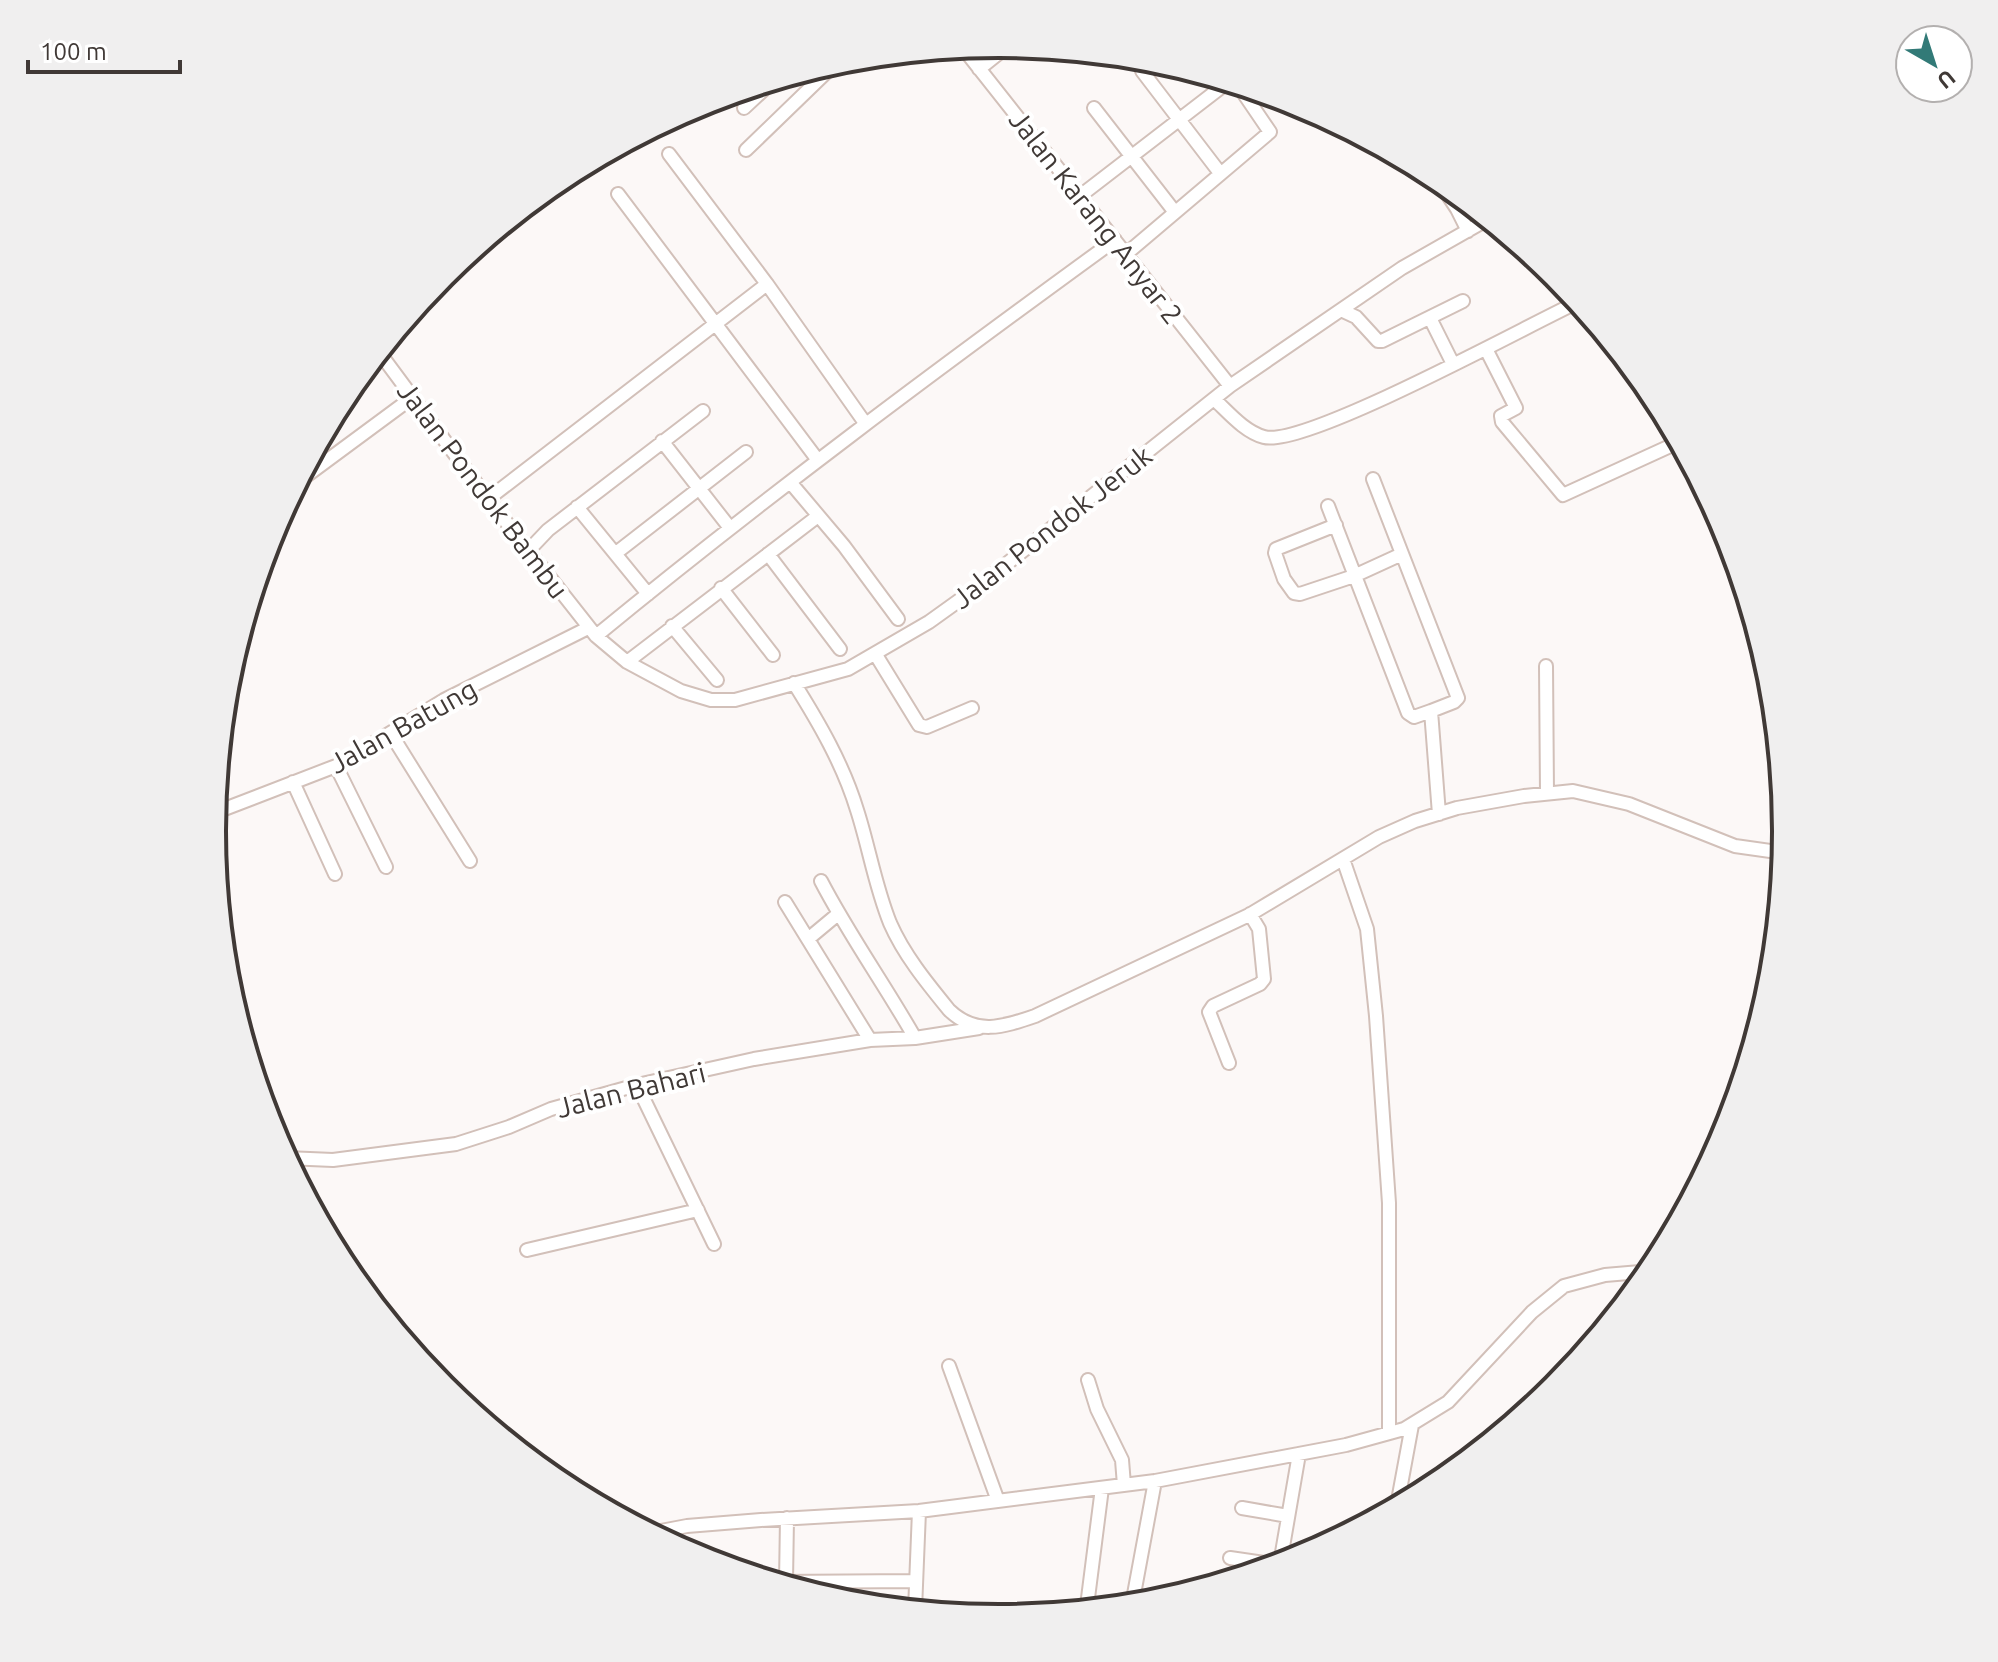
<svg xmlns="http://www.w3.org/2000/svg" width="1998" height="1662" font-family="Ubuntu,sans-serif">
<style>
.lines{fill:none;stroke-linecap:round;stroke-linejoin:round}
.street-casing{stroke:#d2c0b9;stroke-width:16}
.street{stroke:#fff;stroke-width:12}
.labels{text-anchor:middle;stroke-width:8;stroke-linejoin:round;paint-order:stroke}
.street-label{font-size:28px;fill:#403936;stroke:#fff}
.rim{fill:none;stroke:#403936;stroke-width:4}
</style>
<rect width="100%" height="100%" fill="#fcf8f7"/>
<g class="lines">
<defs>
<path id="street" d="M963,48l267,338
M979,69l30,-24
M1142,71l78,102
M744,108l28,-26
M1094,108l80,103
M746,150l92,-89
M669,154l98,130 98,139
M1436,177l21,32 11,22
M618,194l199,265
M1080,196l148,-114
M1126,254l144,-122 -32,-47
M1341,310l15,7 22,24h4l81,-40
M1430,318l23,46
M1486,349l30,59 -15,8 1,6 61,73 116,-53
M379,352l109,147 108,137 31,26 54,29 30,9h24l113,-31 81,-47 46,-33 255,-203 172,-118 86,-49
M1215,400c14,13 30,32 49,37 41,11 262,-111 314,-135
M662,441l68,87
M1373,479l85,219 -4,4 -23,9 8,103
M298,482l115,-85
M790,482l54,64 54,73
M488,499l279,-215
M1328,506l80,207 6,4 17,-6
M577,507l71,87
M1336,525l-60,24 -1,4 9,26 10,14 6,1 54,-18 48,-22
M528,551l20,-21 155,-119
M616,553l130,-101
M768,554l72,95
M721,588l52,67
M672,626l45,54
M596,636c168,-138 343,-268 519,-396
M876,655l43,70 8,2 45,-19
M627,662l191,-146
M1546,666l1,127
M794,683c25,40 49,81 63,127 12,37 18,76 33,113 14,32 37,60 59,87 27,26 54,17 86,6l214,-101 130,-78 36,-16 42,-13 67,-12 49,-5 56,13 106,42 49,7
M391,734l79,127
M336,766l50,101
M293,782l42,92
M214,813l122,-47 108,-66 144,-72
M1343,859l24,70 9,87 13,187v230
M821,881c28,54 64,104 94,157
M785,902l85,138
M808,939l30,-25
M1229,1063l-20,-51 4,-6 47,-22 4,-5 -5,-50 -9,-15
M637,1085l77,159
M286,1158l47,2 123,-16 53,-17 42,-18 86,-24 117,-26 116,-19 45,-2 64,-10
M527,1250l171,-40
M949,1366l49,135
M1088,1380l9,29 25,51 2,25
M1397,1506l15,-81
M1242,1508l46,8
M650,1533l37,-7 74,-6 158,-9 236,-30 191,-36 58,-16 44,-27 84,-90 32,-26 41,-11 47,-4
M1230,1558l48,7
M1280,1564l19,-110
M776,1582l140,-1
M786,1582l1,-64
M1132,1605l23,-124
M1096,1608l-9,-2 15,-118
M915,1610l4,-99"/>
</defs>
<use href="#street" class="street-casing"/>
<use href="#street" class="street"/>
</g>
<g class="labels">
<g class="street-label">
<text transform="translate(1096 217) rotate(52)" y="10">Jalan Karang Anyar 2</text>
<text transform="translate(483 490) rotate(53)" y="10">Jalan Pondok Bambu</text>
<text transform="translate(1052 527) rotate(-38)" y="10">Jalan Pondok Jeruk</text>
<text transform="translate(403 726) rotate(-29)" y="10">Jalan Batung</text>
<text transform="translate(631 1090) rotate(-14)" y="10">Jalan Bahari</text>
</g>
</g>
<path d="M0 0H1998V1662H0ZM226 831a773 773 0 1 1 1546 0a773 773 0 1 1-1546 0Z" fill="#f0efef" fill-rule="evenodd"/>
<path class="rim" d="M226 831a773 773 0 1 1 1546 0a773 773 0 1 1-1546 0Z"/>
<g transform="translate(1934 64) rotate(141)"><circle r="38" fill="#ffffff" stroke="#b3b0af" stroke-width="2"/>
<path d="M0-6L14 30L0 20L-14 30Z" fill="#327a77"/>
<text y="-12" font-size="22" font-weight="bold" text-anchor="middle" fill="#403936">U</text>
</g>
<path d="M28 60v12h152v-12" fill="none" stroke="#403936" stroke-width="4"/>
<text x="40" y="60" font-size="24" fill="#403936" stroke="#ffffff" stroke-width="6" paint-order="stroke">100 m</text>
</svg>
